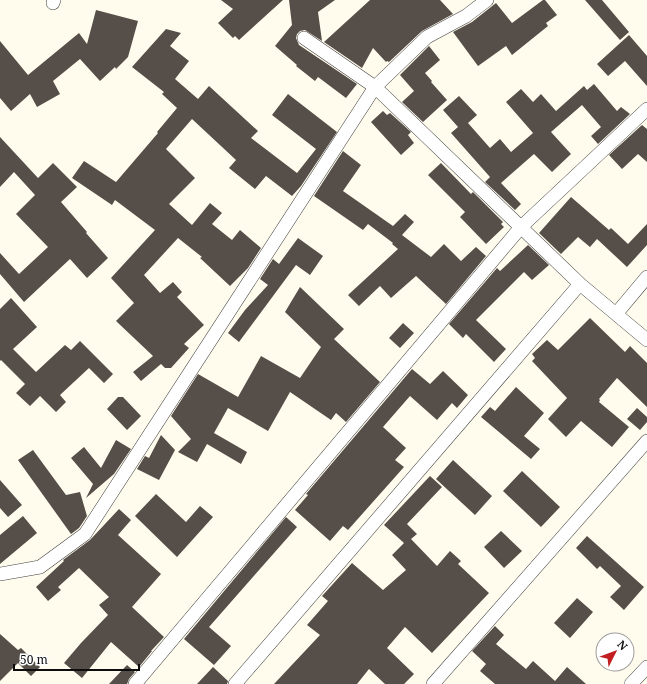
<svg xmlns="http://www.w3.org/2000/svg" width="647" height="684" font-family="'Noto Serif',serif">
<style>
.building{fill:#564e49}
.lines{fill:none;stroke-linecap:round;stroke-linejoin:round}
.street-casing{stroke:#404040;stroke-width:14}
.street{stroke:#fff;stroke-width:13}
</style>
<rect width="100%" height="100%" fill="#fffced"/>
<path class="building" d="M221,0h62l-44,40 -4,-4 -2,2 -15,-15 15,-14z
M289,0h46l-17,12 4,29 -17,-11 -5,1 -3,3 -1,4 3,7 58,39 -11,14 -28,-21 -3,4 -19,-15 1,-1 -22,-19 17,-21z
M370,0h70l13,14 -31,17 -33,31 -2,-1 -1,1 -13,-14 -11,20 -38,-26z
M543,0h2l12,15 -11,8 2,3 -36,29 -6,-9 -28,20 -25,-34 19,-10 24,-19 16,20z
M585,0h17l27,32 -9,8z
M96,10l42,11 -10,36 -12,12 -1,-2 -15,14 -20,-22 -27,22 7,13 -23,13 -7,-13 -19,17 -11,-13v-57l28,34 51,-42 8,11z
M166,29l15,4 -11,13 19,15 -14,18 23,20 11,-13 49,45 -7,7 46,35 19,-24 -44,-34 16,-21 49,38 -36,54 -9,10 -26,-20 -11,13 -26,-21 7,-8 -44,-41 -26,30 29,29 -26,26 23,21 18,-22 12,10 -10,11 20,16 8,-10 21,18 -13,20 -18,18 -30,-28 2,-1 -24,-19 -34,37 16,18 13,-11 9,10 -5,5 27,28 -20,19 5,4 -18,20h-6l-4,-4 -20,17 -8,-9 20,-16 -37,-35 18,-18 -23,-25 44,-48 -40,-30 -3,5 -40,-27 12,-17 32,21 42,-49 -1,-1 20,-24 -15,-14 2,-2 -32,-25z
M629,35l18,21v30l-22,-25 -17,15 -11,-12z
M429,46l11,14 -15,13 7,8 -1,1 16,18 -24,22 -21,-20 12,-11 -14,-16z
M594,84l23,27 4,-4 9,7 -32,30 -7,-8 10,-9 -19,-22 -31,27 20,22 -19,18 -18,-18 -33,29 20,21 -6,6 -30,-28 5,-5 -39,-44 7,-6 -15,-17 16,-14 18,19 -9,8 22,25 10,-9 11,13 22,-19 -27,-31 15,-13 12,13 8,-8 15,17 28,-25 3,4z
M383,111l4,4 3,-2 21,19 -3,3 6,8 -13,12 -30,-33z
M642,125l5,4v33l-9,-8 -16,15 -13,-14z
M0,137l38,41 15,-15 24,24 -16,15 26,30 -1,1 22,25 -21,20 -17,-19 -46,43 -24,-28v-21l19,21 29,-27 -32,-33 19,-19 -21,-23 -14,15z
M343,151l18,14 -18,26 50,35 12,-12 9,8 -12,13 29,22 13,-13 17,17 15,-14 10,9 -40,48 -30,-28 -25,22 -11,-12 -21,20 -11,-11 50,-46 -6,-5 1,-1 -25,-19 -5,6 -49,-34z
M441,163l30,31 2,-2 30,30 -2,2 3,3 -18,17 -26,-27 5,-5 -37,-37z
M571,197l38,33 2,-2 17,16 19,-20v21l-20,22 -30,-28 -7,8 -12,-10 -17,17 -22,-21z
M298,238l25,18 -13,19 -14,-10 -57,77 -11,-9 17,-23 23,-25 -8,-6 13,-20 6,5z
M528,245l21,20 -17,15 -8,-8 -48,48 30,29 -12,13 -28,-28 -3,4 -14,-14 48,-56 3,3z
M300,287l44,42 -10,10 46,43 -34,40 -10,-9 -5,7 -41,-28 -22,39 -40,-23 -14,25 33,19 -6,12 -34,-20 -10,18 -19,-10 13,-13 -20,-23 27,-42 40,23 23,-41 39,22 21,-31 -36,-35z
M11,298l26,29 -24,22 23,23 29,-27 6,5 9,-9 33,33 -9,9 -15,-15 -29,27 6,7 -10,10 -16,-16 -10,10 -14,-13 9,-9 -24,-24 -1,1v-52z
M590,318l35,34 5,-6 17,17v44l-30,-29 -18,21 1,1 -1,2 30,25 -17,20 -31,-26 -15,16 -18,-18 19,-21 -35,-37 3,-3 -3,-4 15,-14 11,10z
M403,323l11,10 -14,15 -11,-10z
M412,369l18,15 13,-13 25,24 -11,13 -5,-5 -15,17 -27,-24 -27,31 23,21 -11,12 9,7 -56,63 -5,-4 -13,15 -35,-31 13,-15 -2,-1z
M516,387l28,26 -20,23 16,13 -9,10 -50,-42 9,-10 5,4z
M118,397h5l18,19 -14,14 -20,-21z
M637,408l10,9v5l-7,8 -13,-11z
M161,435l14,15 -16,30 -22,-11 8,-13 4,2z
M116,440l15,9 -17,25 -28,24 7,-14 -22,-26 13,-11 17,21z
M33,450l33,45 14,-3 7,24 -8,12 -8,6 -53,-74z
M453,460l39,36 -17,19 -39,-36z
M522,471l38,36 -19,20 -38,-36z
M430,476l12,11 -35,37 10,10 -6,5 26,27 13,-15 11,10 -3,3 31,29 -57,60 -27,-26 -18,21 27,26 -10,10h-19l-16,-15 -12,15h-83l46,-49 -13,-10 21,-24 -6,-5 30,-33 31,27 23,-20 -14,-15 12,-12 -20,-18z
M0,480l22,25 -14,12 -8,-9z
M156,494l30,28 14,-16 13,11 -36,40 -42,-41z
M119,509l12,11 -13,15 43,39 -29,33 32,30 -13,14h1l-13,16 -28,-25 -29,36 -18,-15 17,-20 27,-28 -9,-10 10,-8 -30,-29 -21,19 3,3 -13,11 -12,-14 28,-26 -1,-1 27,-20z
M23,516l14,17 -37,31v-29z
M286,517l11,10 -88,100 22,19 -17,19 -30,-26z
M501,531l21,20 -18,17 -20,-21z
M587,536l57,51 -20,23 -14,-13 11,-11 -21,-20 -3,3 -21,-21z
M577,598l16,14 -23,26 -16,-15z
M495,626l9,9 -8,9 30,25 7,-8 22,20 12,-14 19,17h-91l-15,-13 6,-7 -14,-13z
M0,634l18,16 3,-2 19,19 -9,9 -13,-13 -18,18z
M127,665l8,7 -6,7 -2,5h-18z
M213,667l15,14 -1,3h-30z"/>
<g class="lines">
<defs>
<path id="street" d="M53,3l1,-3
M304,38l71,49 205,197 67,56
M616,314l31,-37
M0,574l40,-7 45,-33 290,-447 52,-50 39,-21 21,-16
M135,684l386,-457 126,-118
M235,684l345,-400
M433,684l214,-243
M631,684l16,-17"/>
</defs>
<use href="#street" class="street-casing"/>
<use href="#street" class="street"/>
</g>
<g transform="translate(615 652) rotate(48)"><circle r="19" fill="#ffffff" stroke="#9e9e9e"/>
<path d="M0-3L7 15L0 10L-7 15Z" fill="#c31e1f"/>
<text y="-6" font-size="11" font-weight="bold" text-anchor="middle" fill="#0d0d0d">N</text>
</g>
<path d="M14 664v6h125v-6" fill="none" stroke="#0d0d0d" stroke-width="2"/>
<text x="20" y="664" font-size="12" fill="#0d0d0d" stroke="#ffffff" stroke-width="3" paint-order="stroke">50 m</text>
</svg>
